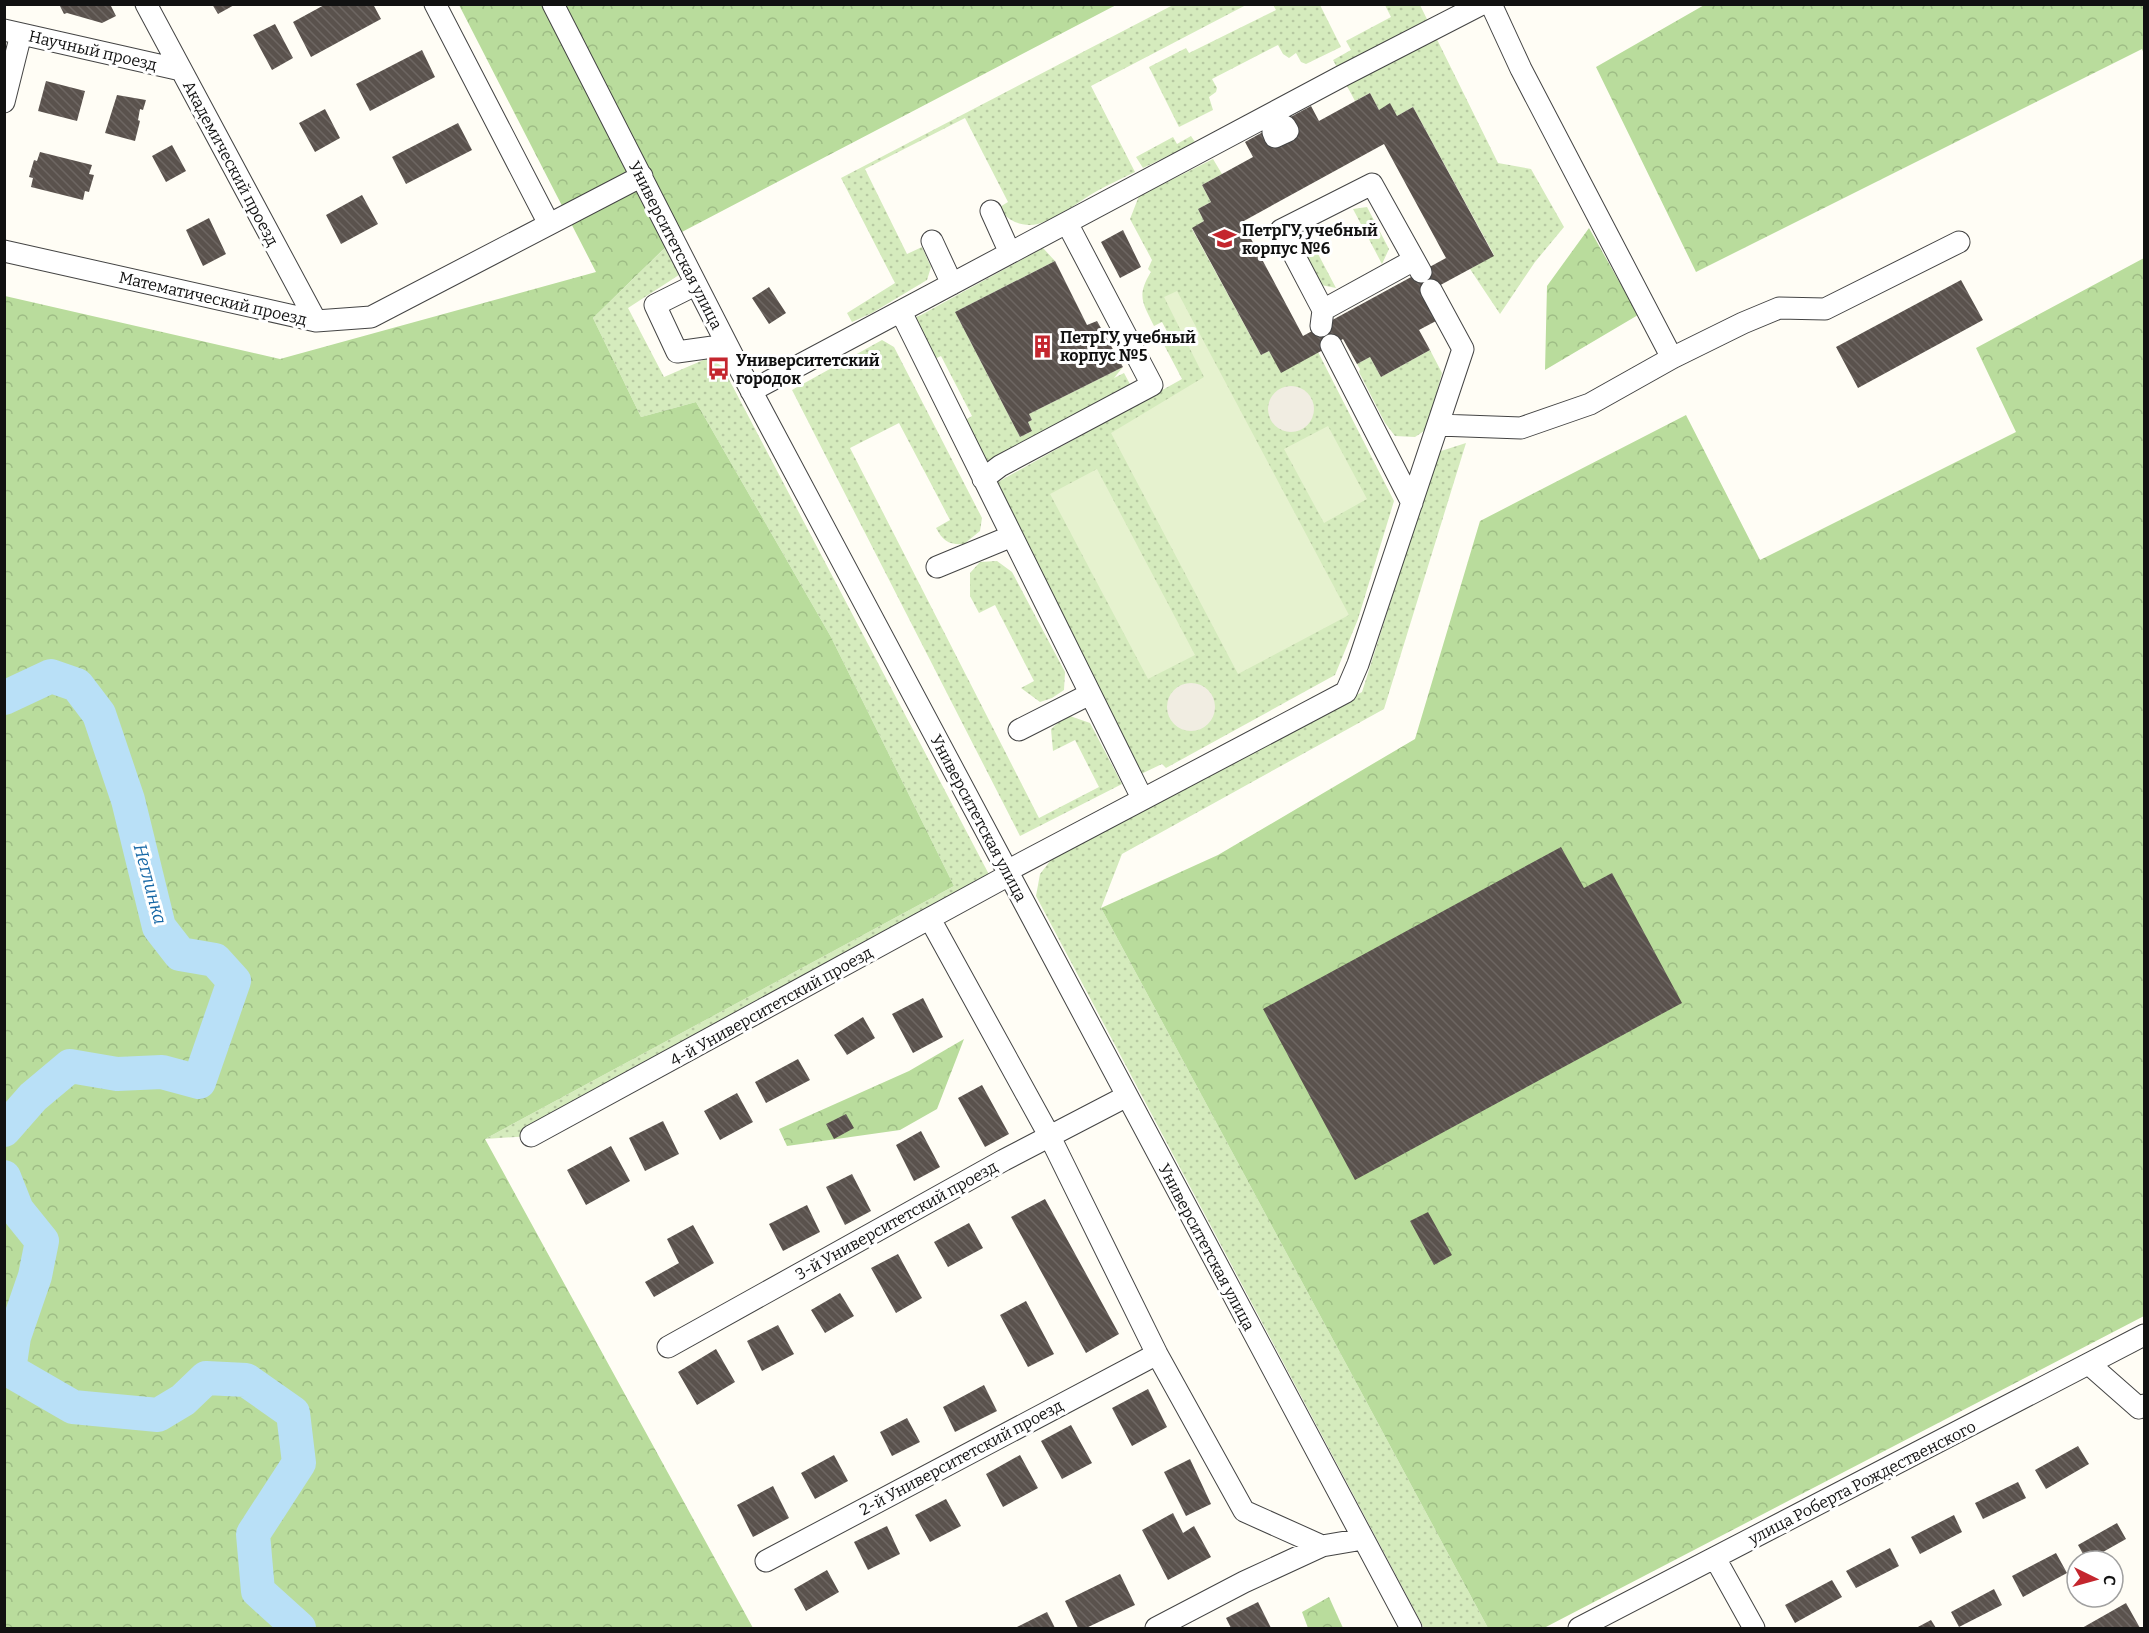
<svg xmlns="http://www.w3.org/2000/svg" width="2149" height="1633" font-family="Bitter,serif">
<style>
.grass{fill:url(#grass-dots)}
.forest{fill:url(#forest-crowns)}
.pitch{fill:#e6f2cf}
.plaza{fill:#f1ede2}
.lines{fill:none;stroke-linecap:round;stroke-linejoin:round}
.river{stroke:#b9e0f7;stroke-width:34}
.building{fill:url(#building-back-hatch);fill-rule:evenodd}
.minor-casing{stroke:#444;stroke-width:23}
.minor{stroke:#fff;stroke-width:21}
.labels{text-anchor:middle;stroke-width:6;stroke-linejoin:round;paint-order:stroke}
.street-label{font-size:16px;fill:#111;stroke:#fff}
.poi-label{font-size:16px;font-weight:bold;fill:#111;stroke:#fff;text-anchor:start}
.water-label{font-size:18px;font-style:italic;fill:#1768a6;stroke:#fff}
</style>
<defs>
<pattern id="grass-dots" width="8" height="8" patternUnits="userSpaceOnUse" patternTransform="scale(1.5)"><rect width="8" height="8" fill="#d5ebbd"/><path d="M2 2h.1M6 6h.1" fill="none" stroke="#b6c8a1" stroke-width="1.8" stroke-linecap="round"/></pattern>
<pattern id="forest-crowns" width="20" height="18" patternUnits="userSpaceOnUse" patternTransform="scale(1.5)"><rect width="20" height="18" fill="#b9dc9c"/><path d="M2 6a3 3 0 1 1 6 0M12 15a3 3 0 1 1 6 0" fill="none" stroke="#9ebc85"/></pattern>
<pattern id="building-back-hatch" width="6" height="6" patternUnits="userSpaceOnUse" patternTransform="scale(1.5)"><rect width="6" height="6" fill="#5a524d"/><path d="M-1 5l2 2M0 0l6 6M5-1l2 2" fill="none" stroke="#6d6662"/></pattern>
</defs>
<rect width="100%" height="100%" fill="#fffdf5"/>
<path class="grass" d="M1173,5h73l-155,81 44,86c-12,6 -26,12 -38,19 -18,10 -47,34 -67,34 -14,0 -24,-7 -32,-17l10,-6 -43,-84 -100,51 42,85 15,-7 9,20 -4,13 -55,33 -20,9 -5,-9 48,-30 -54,-105z
M1273,5h47l21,42 -35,17 -5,-2 -5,-9 -7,5 -6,-4 -5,-9 -66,34 5,9 -1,4 -7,5 4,13 -34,17 -30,-60 37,-19 3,5 87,-43z
M1385,5h35l78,158 33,6 33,58 -29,35 -35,52 -30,-45 24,-14 -81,-148 -16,9 -7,-12 -11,6 -9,-17 -15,8 -22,-41 18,-10 -5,-9 45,-24z
M1191,136l4,6 -2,2 -50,24 -7,-11 37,-20 4,7z
M1213,159l9,15 -20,11 9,17 -13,7 6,12 -12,8 69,126 8,-4 49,1 76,149 -36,118 -23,56 -169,93 -4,-4 -21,10 -144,-277 1,-15 184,-103 -20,-38 8,-4 -8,-15 -8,4c-11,-23 -18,-30 -3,-54l-3,-3 4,-9 -22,-41 9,-23z
M1367,207l22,42 -7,15 -29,-55z
M1307,233l29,55 -15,-3 -21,-40z
M670,243l12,30 -54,35 36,69 44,-19 14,8 272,518 -463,252 -46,3 469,-253 -123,-249 -135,-235 -55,15 -48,-99z
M1043,248l12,13 -100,51 65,125 12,-6 -4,-9 4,-2 -3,-6 94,-47 -9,11 10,-5 7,13 -151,84 -23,-45 15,-9 -31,-60 -15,7 -20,-42 15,-6z
M882,340l12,7 88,171 -2,13 -16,13c-15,1 -21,-3 -28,-16l14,-8 -51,-97 -49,25 189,370 60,-31 -24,-47 -22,11 -2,-22 16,-14 23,8 32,61 -102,52 -228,-446z
M1430,350l12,23 -15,56 -12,8 -20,-1 -10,-13 -26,-51 1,-3 -3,-5 13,-7 11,20z
M1466,443l-82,266 -262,145 -21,54 387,720h-64l-388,-732 4,-22 14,-18 308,-164 76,-240z
M997,561l15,11 53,100 -1,18 -12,8 -12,4 -19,-14 13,-7 -39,-76 -16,8 -9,-17v-23l10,-11z"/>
<path class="forest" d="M1706,4l438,1v49l-2,-5 -446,223 -100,-205z
M459,5h657l-436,228 -87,85 48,99 55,-15 135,235 123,249 -469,253 268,489h-748v-1332l275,63 316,-87z
M1589,228l49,87 -93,55 2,-84z
M2144,258v1058l-600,312h-56l-387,-720 117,-53 197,-116 65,-218 206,-106 74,145 256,-128 -40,-84z
M964,1039l-27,70 -37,21 -113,16 -8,-17 130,-58z
M1329,1597l14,31h-35l-6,-16z"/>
<path class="pitch" d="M1177,291l172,324 -111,59 -127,-241 93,-56 -40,-80z
M1328,426l39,73 -43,24 -40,-74z
M1097,469l98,186 -47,24 -98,-185z"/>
<path class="plaza" d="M1268 409a23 23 0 1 1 46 0a23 23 0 1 1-46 0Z
M1167 707a24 24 0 1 1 48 0a24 24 0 1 1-48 0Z"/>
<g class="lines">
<path class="river" d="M4,698l47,-22 26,9 22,29 29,86 31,127 21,27 35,6 19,21 -35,101 -37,-10 -45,2 -47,-8 -37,31 -29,33
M4,1177l13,33 25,31 -7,35 -21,61 -5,33 64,37 85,8 25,-15 23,-22 40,2 47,33 6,50 -46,71 5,57 41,37"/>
</g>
<path class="building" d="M59,4h51l6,12 -14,7 -35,-10 -3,1z
M212,4h24l-18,10z
M326,4h47l8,15 -70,38 -18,-35z
M275,24l18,34 -21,12 -19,-35z
M422,50l13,27 -65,34 -14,-27z
M46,81l39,10 -8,30 -39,-10z
M1370,93l9,17 11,-7 7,13 16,-9 81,149 -72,39 14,26 -17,9 11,20 -49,27 -11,-20 -13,7 -14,-25 -62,34 -12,-22 -8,4 -69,-127 12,-7 -6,-12 13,-7 -9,-17 51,-28 -8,-15 38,-21 28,-15 8,15zM1384,144l62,114 -143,78 -61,-114z
M117,95l29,5 -3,10 -3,-1 -2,11 2,1 -5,20 -30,-8z
M325,109l15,29 -25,14 -16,-29z
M458,123l14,27 -66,34 -14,-27z
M172,145l14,26 -20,11 -14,-26z
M40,152l52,13 -3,9 5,1 -5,17 -4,-1 -2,9 -52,-13 2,-9 -4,-1 5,-17 3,1z
M362,195l16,29 -37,20 -15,-29z
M209,218l17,36 -23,12 -17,-36z
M1123,230l18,37 -21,11 -19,-36z
M1055,261l32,64 10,-4 26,46 -94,47 3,6 -4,2 4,9 -12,6 -65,-125z
M1961,280l22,40 -125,68 -22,-41z
M769,287l17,26 -17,11 -17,-26z
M1561,847l23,41 28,-15 70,130 -327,177 -92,-171z
M923,998l20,39 -30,16 -21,-39z
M863,1017l12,21 -28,17 -13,-20z
M798,1059l12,21 -44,23 -11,-21z
M982,1085l27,49 -24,13 -27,-49z
M737,1093l16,29 -33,18 -16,-29z
M846,1114l8,14 -20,11 -8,-15z
M663,1121l16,33 -34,17 -16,-33z
M921,1131l19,36 -26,14 -18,-36z
M611,1146l19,35 -44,24 -19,-35z
M852,1174l19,37 -26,14 -19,-38z
M1045,1199l74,135 -33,19 -75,-136z
M807,1205l13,27 -37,19 -14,-27z
M1428,1212l24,43 -18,10 -24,-44z
M969,1223l14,25 -35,19 -14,-25z
M693,1225l21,38 -60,34 -9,-15 34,-19 -12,-24z
M898,1254l24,44 -26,15 -25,-45z
M840,1293l14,23 -29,17 -14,-23z
M1026,1301l28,53 -26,13 -28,-52z
M778,1325l16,29 -32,17 -15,-30z
M716,1349l19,33 -38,23 -19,-33z
M984,1385l13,26 -42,21 -12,-25z
M1148,1389l19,38 -35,19 -20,-38z
M907,1418l13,24 -28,14 -12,-24z
M1071,1425l21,38 -30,16 -21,-38z
M2078,1446l11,18 -43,25 -11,-19z
M834,1455l14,26 -33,18 -14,-26z
M1020,1455l18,33 -35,19 -17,-33z
M1190,1459l21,45 -25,12 -22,-44z
M2018,1482l8,16 -43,21 -8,-16z
M773,1486l16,32 -36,19 -16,-32z
M946,1499l15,27 -31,16 -15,-27z
M1173,1513l10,20 11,-7 17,31 -43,23 -26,-50z
M1954,1515l8,17 -42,22 -9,-17z
M2117,1523l9,16 -39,22 -9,-16z
M887,1526l13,28 -32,16 -14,-28z
M1890,1548l9,18 -43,22 -10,-17z
M2056,1553l11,20 -44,24 -11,-21z
M827,1570l12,22 -33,19 -12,-22z
M1120,1574l15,31 -49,23h-8l-13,-27z
M1832,1580l10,17 -47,26 -10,-18z
M1994,1589l8,16 -43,22 -8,-15z
M1258,1602l13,26h-40l-5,-10z
M2126,1603l14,25h-58z
M1047,1612l8,16h-40z
M1931,1620l5,8h-20z"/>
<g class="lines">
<defs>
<path id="minor" d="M146,4l170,317
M435,4l114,220
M553,4l185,362 673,1262
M1491,4l30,65 151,289
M4,30l177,40
M4,102l17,-68
M1285,126l3,5 -13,6 -2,-5z
M991,211l19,42
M932,241l20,43
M4,251l312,70 55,-4 271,-141
M695,285l-40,20 22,47 50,-7
M1323,310l91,-50
M901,312l241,486
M1321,326l2,-16 -42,-80 91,-46 49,88
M1331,345l81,158
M751,391l591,-315 140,-72
M1438,425l83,3 69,-24 82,-46 71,-35 36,-15 46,1 134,-67
M983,479l17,-13 152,-81 -85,-162
M937,567l75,-31
M1019,730l71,-36
M1007,871l339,-179 12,-28 105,-315 -32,-59
M930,919l120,218 107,217 87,157 78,35
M531,1136l478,-261
M668,1347l336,-187 123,-64
M2089,1364l50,44 5,-3
M1715,1558l39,70
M766,1561l391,-207
M1156,1628l88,-46 78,-36 41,-7
M1579,1628l565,-293"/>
</defs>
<use href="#minor" class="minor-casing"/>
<use href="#minor" class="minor"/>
</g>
<defs>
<symbol id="university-bare" viewBox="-9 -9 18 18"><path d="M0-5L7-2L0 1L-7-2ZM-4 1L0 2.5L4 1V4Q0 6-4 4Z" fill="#c4262e" stroke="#fff" stroke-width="2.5" paint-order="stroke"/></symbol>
<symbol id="building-bare" viewBox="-9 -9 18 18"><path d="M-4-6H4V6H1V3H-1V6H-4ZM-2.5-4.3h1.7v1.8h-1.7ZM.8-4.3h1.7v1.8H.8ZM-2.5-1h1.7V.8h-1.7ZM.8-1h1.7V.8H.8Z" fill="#c4262e" stroke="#fff" stroke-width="2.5" paint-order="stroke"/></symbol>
<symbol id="bus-bare" viewBox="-9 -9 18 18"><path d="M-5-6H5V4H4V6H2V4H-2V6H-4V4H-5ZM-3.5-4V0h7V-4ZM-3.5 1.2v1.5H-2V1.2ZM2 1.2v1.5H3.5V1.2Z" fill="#c4262e" stroke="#fff" stroke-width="2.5" paint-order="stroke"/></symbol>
</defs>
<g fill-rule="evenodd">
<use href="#university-bare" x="1208" y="222" width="33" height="33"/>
<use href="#building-bare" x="1026" y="330" width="33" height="33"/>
<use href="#bus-bare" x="702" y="352" width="33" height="33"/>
</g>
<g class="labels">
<g class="street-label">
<text transform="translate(93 50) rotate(13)" y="6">Научный проезд</text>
<text transform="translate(231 163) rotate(62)" y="6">Академический проезд</text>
<text transform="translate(676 245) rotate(63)" y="6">Университетская улица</text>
<text transform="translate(213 298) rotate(13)" y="6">Математический проезд</text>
<text transform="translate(979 818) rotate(62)" y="6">Университетская улица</text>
<text transform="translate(771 1006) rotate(-29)" y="6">4-й Университетский проезд</text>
<text transform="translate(896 1220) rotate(-29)" y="6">3-й Университетский проезд</text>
<text transform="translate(1207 1247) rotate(62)" y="6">Университетская улица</text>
<text transform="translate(961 1457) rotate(-28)" y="6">2-й Университетский проезд</text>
<text transform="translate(1862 1482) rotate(-27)" y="6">улица Роберта Рождественского</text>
</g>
<g class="poi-label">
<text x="1242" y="236">ПетрГУ, учебный<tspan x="1242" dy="18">корпус №6</tspan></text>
<text x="1060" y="343">ПетрГУ, учебный<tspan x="1060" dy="18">корпус №5</tspan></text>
<text x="736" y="366">Университетский<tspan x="736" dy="18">городок</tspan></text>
</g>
<g class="water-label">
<text transform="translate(150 884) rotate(75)" y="6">Неглинка</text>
</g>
</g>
<rect width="2149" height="1633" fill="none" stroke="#111111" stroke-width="12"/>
<g transform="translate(2095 1579) rotate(95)"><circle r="28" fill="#ffffff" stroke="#a0a0a0" stroke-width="1.5"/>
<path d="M0-4.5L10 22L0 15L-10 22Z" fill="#c4262e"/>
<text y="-9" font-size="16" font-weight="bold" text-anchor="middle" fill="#111111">С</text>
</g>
</svg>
